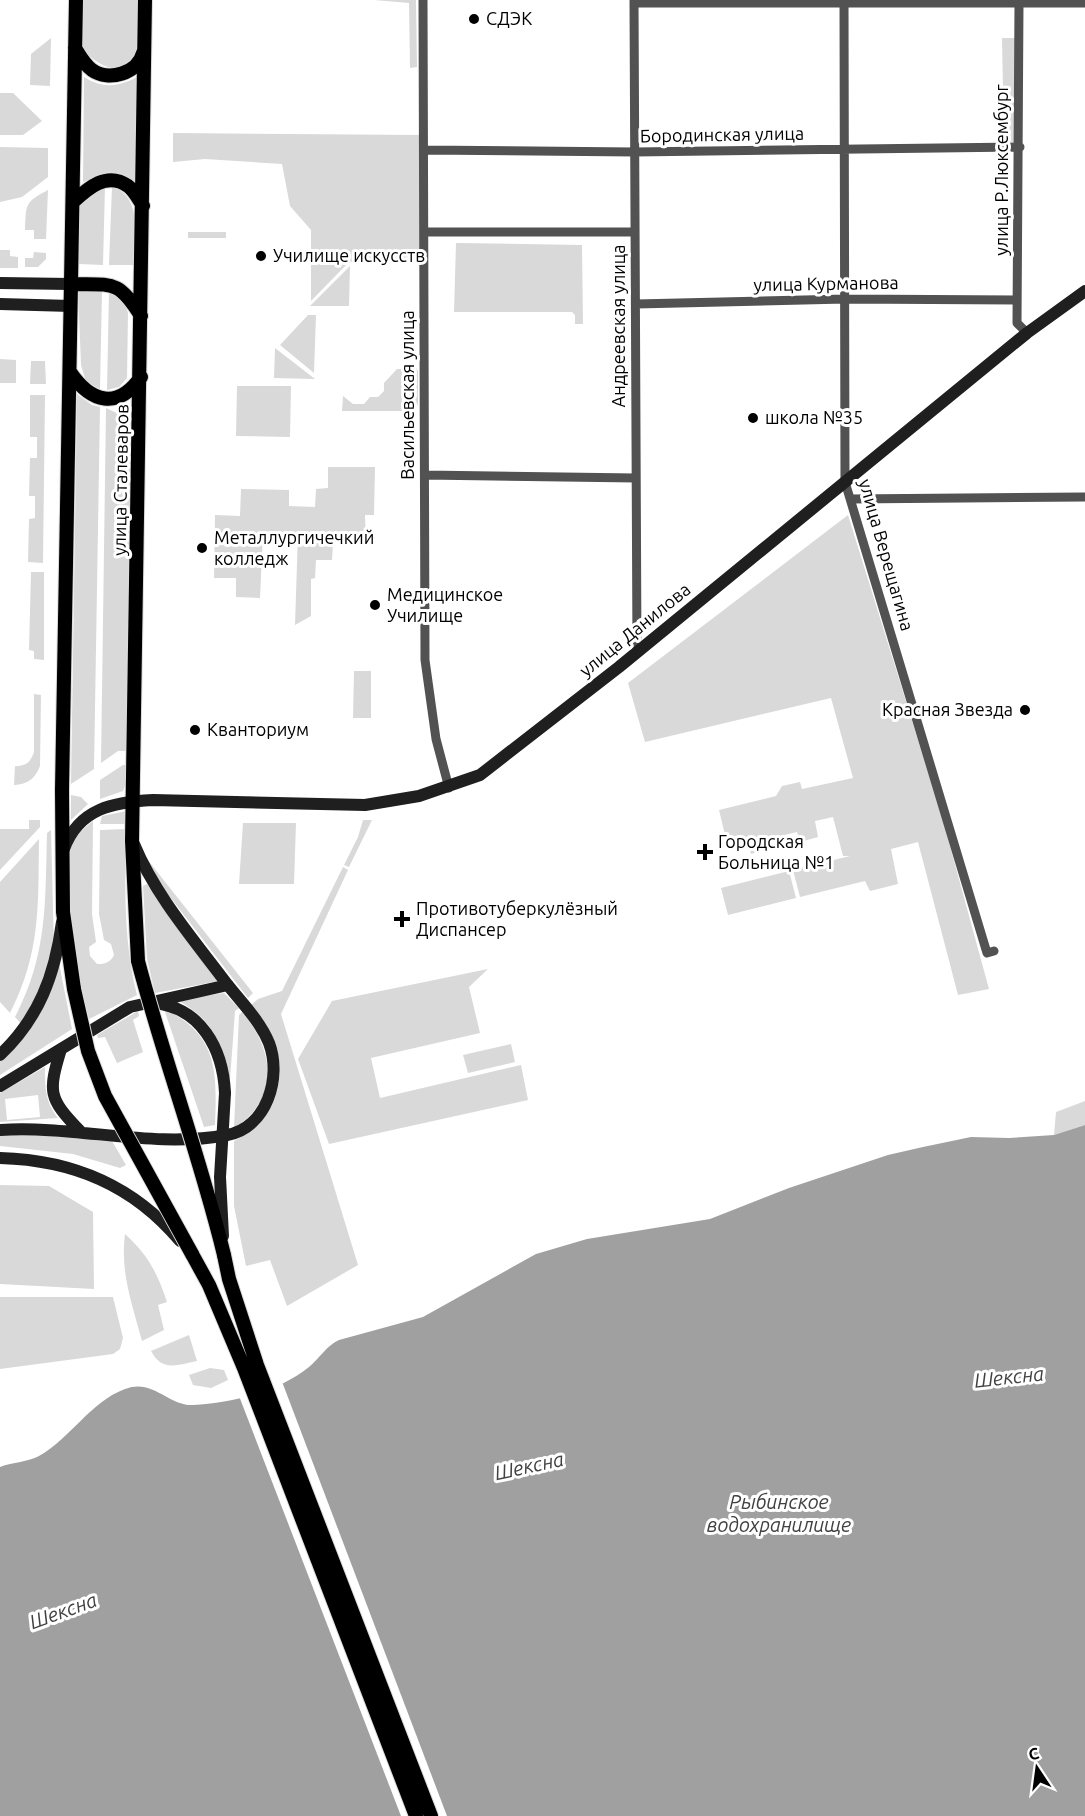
<svg xmlns="http://www.w3.org/2000/svg" width="1085" height="1816" font-family="Ubuntu,sans-serif">
<style>
.green{fill:#d9d9d9;fill-rule:evenodd}
.water{fill:#a0a0a0}
.pier{fill:#fff}
.lines{fill:none;stroke-linecap:round;stroke-linejoin:round}
.primary-casing{stroke:#dbdbdb;stroke-width:16}
.minor{stroke:#525252;stroke-width:9}
.secondary{stroke:#1f1f1f;stroke-width:12}
.primary{stroke:#000;stroke-width:14}
.primary-bridge-casing{stroke:#dbdbdb;stroke-width:16;stroke-linecap:butt}
.secondary-bridge{stroke:#1f1f1f;stroke-width:12}
.primary-bridge{stroke:#000;stroke-width:14}
.poi-dot{fill:#000;stroke:#fff;stroke-width:2}
.labels{text-anchor:middle;stroke-width:6;stroke-linejoin:round;paint-order:stroke}
.poi-label{font-size:18px;fill:#000;stroke:#fff;text-anchor:start}
.street-label{font-size:18px;fill:#000;stroke:#fff}
.water-label{font-size:20px;font-style:italic;fill:#414141;stroke:#fff}
</style>
<rect width="100%" height="100%" fill="#fff"/>
<path class="green" d="M83,0h57c-1,15 2,33 -1,47 -8,34 -41,22 -57,1z
M374,0h42l1,67 -7,1 -1,-65z
M51,38l-1,48 -20,-1 1,-31z
M1002,38h13l1,106h-12z
M139,76l-1,106 -29,-10 -26,10 1,-105c19,12 35,10 55,-1z
M0,93h13l29,28 -19,14h-23z
M173,133l248,2 1,125 -73,2 -38,39v-71l-21,-24 -8,-42 -77,-5 -32,3z
M0,147l48,1v29l-26,20 -22,5z
M105,186l-2,79 -24,-1v-61l2,-4z
M112,186c32,13 22,51 21,79h-24z
M48,190l-2,49h-12v-9h-9c1,-26 0,-28 23,-40z
M188,232h38v6h-38z
M456,243l126,2 1,79h-8v-9l-3,-3h-118z
M0,250h10v6l8,1v11h-18z
M34,252l12,1v6l-8,8h-13v-9h8z
M350,266l-1,40h-39z
M78,290h24l-2,99 -14,-7 -5,-17z
M109,291l14,6 5,16 -1,65 -8,9 -12,3z
M308,315h8l-2,58 -34,-28z
M275,348l40,31 -41,-1z
M0,359l16,1v23h-16z
M31,361h14l1,23h-16z
M409,368h7l2,3v33l-4,8 -5,1z
M397,369h5v42h-60l1,-15 10,8h11l6,-7h8l6,-6v-8z
M237,386h54l-1,51 -54,-1z
M77,394l15,11 8,2 -6,362 -23,15z
M30,395h15l-2,168 -15,-1 1,-43 6,-1v-22h-6l1,-38h7v-21h-7z
M106,408l17,8 8,13 -5,322h-8l-17,12z
M328,467h47l-1,48h-9l1,29 -33,-2 -1,18h-16l-1,18 -4,1v37l-16,9 3,-92 -35,-1 -3,66 -24,-1v-19h-22l1,-63 25,1 1,-27 48,1v16l26,1 1,-18 12,-1z
M848,515l94,302 47,172 -31,6 -40,-153 -27,7 7,35 -28,7 -5,-10 -65,16 -7,-27 57,-14h-7l-10,-39 -18,4 3,16 -18,5 -3,-10 -29,7 2,10 -19,5 -4,-16 -20,5 -8,-33 57,-14 6,-10 18,-4 2,7 51,-11 -22,-80 -186,44 -17,-59z
M31,572h13v88l-10,-1v-8l-5,-1z
M354,671h17v47h-18z
M34,694l7,1 -1,71c-5,13 -12,18 -26,19l1,-19c11,0 15,-3 19,-14z
M123,765h4v15l-4,11 -23,8v-19z
M71,795l10,2 7,7 -17,16z
M127,811l-1,13h-26l2,-8z
M29,820h11v7l-40,43v-41h29z
M363,820h9l-23,47 -5,-2 14,-28z
M93,821l-1,93 4,28 -7,5 1,9 7,8c8,0 13,-1 17,-9l-3,-11 -7,-4 -5,-26 1,-84 26,-1c-1,56 -3,111 11,166l-48,24c-10,-39 -31,-137 -17,-174 5,-11 12,-17 21,-24z
M243,823h53l-2,61h-55z
M51,830l3,117 -10,39 -21,40 -8,-9c33,-63 30,-115 32,-184z
M39,839c-1,67 2,113 -29,174l-10,-11v-120z
M147,859l106,134 -5,5 -98,-127z
M343,867l5,3 -67,144 77,251 -71,41 -17,-46 -24,6 -12,-60v-65c26,-14 42,-34 43,-66 1,-11 -22,-56 -27,-69l8,-7 24,-8z
M789,871l7,27 -68,17 -7,-27z
M147,884l72,97 -64,12 -8,-34 -4,-73z
M59,963l13,66 -72,46v-14c32,-29 45,-59 59,-98z
M488,969l-19,18 11,46 -109,25 9,40 141,-33 7,35 -199,44 -31,-85 34,-58z
M224,993l15,15 -4,3 -5,69c-10,-38 -16,-60 -53,-80z
M164,1009c54,25 53,63 51,116l-11,2z
M138,1011l1,5 -6,4 10,32 -26,11 -12,-26 -7,1 -1,-3z
M242,1012c32,37 39,87 -8,116l5,-113z
M511,1044l4,18 -47,11 -5,-18z
M45,1067c0,20 0,35 13,51l-58,4v-29zM38,1095l2,22 -33,3 -2,-21z
M1085,1101v24l-31,10 2,-23z
M0,1135h36l76,6 14,24 -6,3 -47,-14 -73,-8z
M0,1185l49,1 44,26 1,77 -94,-5z
M125,1234c23,21 32,38 42,68l-9,3 6,25 -22,11c-10,-37 -22,-69 -17,-107z
M0,1297h113l10,41 -3,11 -7,5 -113,15z
M189,1335l8,26c-20,4 -35,11 -46,-10z
M210,1368l14,2 4,10 -17,8 -18,-3 -4,-10z"/>
<path class="water" d="M1085,1125v691h-1085v-349c13,-5 28,-5 39,-11 32,-18 51,-54 86,-67 28,-11 43,17 68,16 39,-2 85,-13 116,-38 11,-9 17,-21 30,-27l84,-23 113,-63 51,-15 123,-20 79,-31 99,-33 35,-8 48,-10 38,1 45,-3z"/>
<path class="pier" d="M281,1379l166,437h-46l-162,-420z"/>
<g class="lines">
<defs>
<path id="primary" d="M75,48c5,8 9,16 17,22 17,12 46,3 51,-17
M73,202c15,-14 34,-31 55,-16 6,4 11,14 15,20
M71,284c41,1 47,-5 70,32
M70,372c21,31 48,38 71,5
M138,961l-6,-120 13,-841
M74,989l-11,-77 -1,-122 14,-790
M192,1254l17,31 35,83 172,448
M224,1255l5,24 28,86 174,451"/>
</defs>
<use href="#primary" class="primary-casing"/>
<path class="minor" d="M423,0l2,660 11,79 13,49
M634,0l3,652
M844,0l1,482 142,471 7,-2
M634,3h451
M1019,3l-2,320 10,10
M424,150l211,2 385,-5
M425,232h210
M636,304l209,-5 172,1
M425,475l211,3
M851,499l234,-2"/>
<path class="secondary" d="M0,283l71,1
M0,304l71,2
M64,849c15,-41 50,-47 89,-49l212,5 54,-9 61,-21 139,-108 408,-334 58,-42
M153,1003c48,4 70,46 72,90
M61,1049c-13,43 -13,49 19,82
M0,1055c39,-37 55,-80 62,-133
M0,1086l130,-79 98,-22
M0,1130c76,-5 153,19 227,5 40,-7 55,-58 42,-92 -9,-22 -27,-40 -42,-59 -33,-44 -72,-89 -93,-140
M0,1158c73,2 133,27 180,83"/>
<use href="#primary" class="primary"/>
<defs>
<path id="primary-bridge" d="M138,961c26,99 62,195 86,294
M74,989l14,62 17,45 87,158"/>
</defs>
<use href="#primary-bridge" class="primary-bridge-casing"/>
<path class="secondary-bridge" d="M223,1236l-3,-59 5,-84"/>
<use href="#primary-bridge" class="primary-bridge"/>
</g>
<g class="poi-dot">
<circle cx="474" cy="19" r="6"/>
<circle cx="261" cy="256" r="6"/>
<circle cx="753" cy="418" r="6"/>
<circle cx="202" cy="548" r="6"/>
<circle cx="375" cy="605" r="6"/>
<circle cx="1025" cy="710" r="6"/>
<circle cx="195" cy="730" r="6"/>
<path d="M702 843h6v6h6v6h-6v6h-6v-6h-6v-6h6z"/>
<path d="M399 910h6v6h6v6h-6v6h-6v-6h-6v-6h6z"/>
</g>
<g class="labels">
<g class="poi-label">
<text x="486" y="25">СДЭК</text>
<text x="273" y="262">Училище искусств</text>
<text x="765" y="424">школа №35</text>
<text x="214" y="544">Металлургичечкий<tspan x="214" dy="21">колледж</tspan></text>
<text x="387" y="601">Медицинское<tspan x="387" dy="21">Училище</tspan></text>
<text x="1013" y="716" text-anchor="end">Красная Звезда</text>
<text x="207" y="736">Кванториум</text>
<text x="718" y="848">Городская<tspan x="718" dy="21">Больница №1</tspan></text>
<text x="416" y="915">Противотуберкулёзный<tspan x="416" dy="21">Диспансер</tspan></text>
</g>
<g class="street-label">
<text transform="translate(722 135) rotate(-1)" y="6">Бородинская улица</text>
<text transform="translate(1002 170) rotate(-90)" y="6">улица Р.Люксембург</text>
<text transform="translate(826 284) rotate(-1)" y="6">улица Курманова</text>
<text transform="translate(619 326) rotate(-90)" y="6">Андреевская улица</text>
<text transform="translate(408 395) rotate(-90)" y="6">Васильевская улица</text>
<text transform="translate(121 480) rotate(-89)" y="6">улица Сталеваров</text>
<text transform="translate(886 555) rotate(74)" y="6">улица Верещагина</text>
<text transform="translate(635 630) rotate(-39)" y="6">улица Данилова</text>
</g>
<g class="water-label">
<text transform="translate(1009 1377) rotate(-6)" y="7">Шексна</text>
<text transform="translate(529 1466) rotate(-12)" y="7">Шексна</text>
<text x="779" y="1509">Рыбинское<tspan x="779" dy="23">водохранилище</tspan></text>
<text transform="translate(63 1611) rotate(-20)" y="7">Шексна</text>
</g>
</g>
<g transform="translate(1037 1768) rotate(347)" stroke="#ffffff" stroke-width="4.5" paint-order="stroke">
<path d="M0-4.5L10 22L0 15L-10 22Z" fill="#000000"/>
<text y="-9" font-size="16" font-weight="bold" text-anchor="middle" fill="#000000">С</text>
</g>
</svg>
